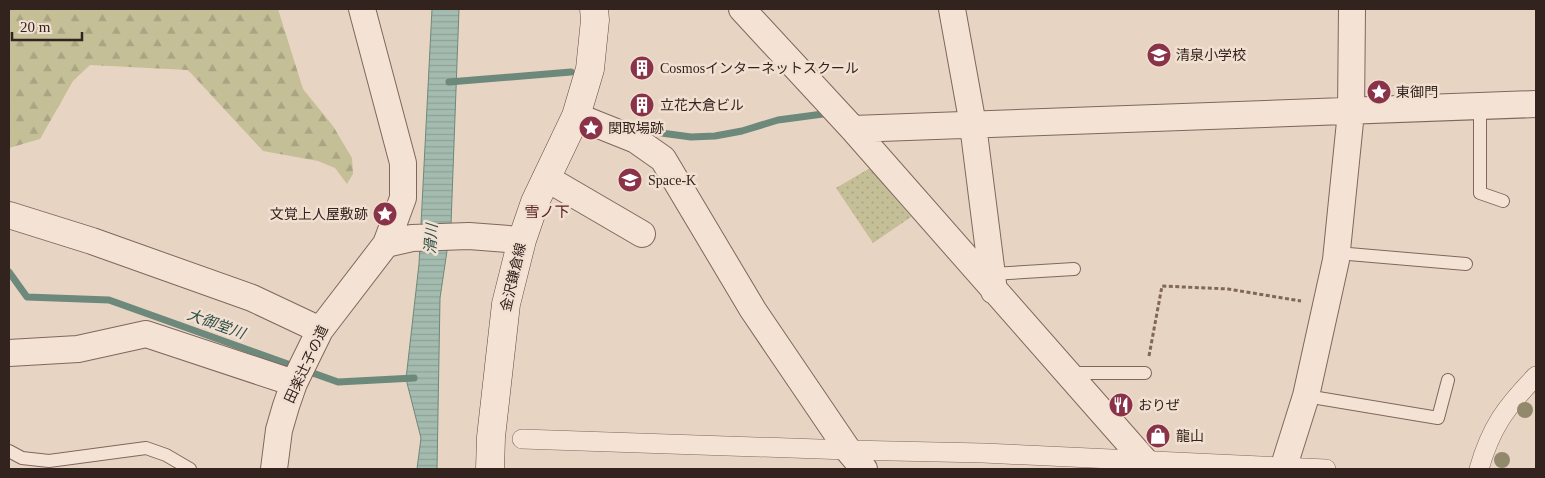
<svg xmlns="http://www.w3.org/2000/svg" width="1545" height="478" font-family="'Times New Roman','Noto Sans JP',serif">
<style>
.forest{fill:url(#forest-firs)}
.park{fill:url(#park-dots)}
.water{fill:url(#water-rules);stroke:#6d897b}
.lines{fill:none;stroke-linecap:round;stroke-linejoin:round}
.stream{stroke:#6d897b;stroke-width:7}
.service-casing{stroke:#81665c;stroke-width:14}
.pedestrian-casing{stroke:#81665c;stroke-width:20}
.minor-casing{stroke:#81665c;stroke-width:28}
.secondary-casing{stroke:#62483f;stroke-width:29}
.path{stroke:#81665c;stroke-width:3;stroke-dasharray:4 2.5;stroke-linecap:butt}
.service{stroke:#f4e3d5;stroke-width:12}
.pedestrian{stroke:#f4e3d5;stroke-width:19}
.minor{stroke:#f4e3d5;stroke-width:26}
.secondary{stroke:#f4e3d5;stroke-width:28}
.tree{fill:#92896d}
.labels{text-anchor:middle;stroke-width:5;stroke-linejoin:round;paint-order:stroke}
.poi-label{font-size:14px;fill:#32231e;stroke:#f1e0d1;text-anchor:start}
.street-label{font-size:14px;fill:#32231e;stroke:#f1e0d1}
.neighbourhood-label{font-size:15px;fill:#5a2224;stroke:#f1e0d1}
.water-label{font-size:15px;font-style:italic;fill:#2f5046;stroke:#f1e0d1}
</style>
<defs>
<pattern id="forest-firs" width="22" height="20" patternUnits="userSpaceOnUse" patternTransform="scale(1.25)"><rect width="22" height="20" fill="#c5bf98"/><path d="M5 1l3.5 6h-7zM16 11l3.5 6h-7z" fill="#aaa483"/></pattern>
<pattern id="park-dots" width="8" height="8" patternUnits="userSpaceOnUse" patternTransform="scale(1.25)"><rect width="8" height="8" fill="#c5bf98"/><path d="M2 2h.1M6 6h.1" fill="none" stroke="#aaa483" stroke-width="1.8" stroke-linecap="round"/></pattern>
<pattern id="water-rules" width="6" height="5" patternUnits="userSpaceOnUse" patternTransform="scale(1.25)"><rect width="6" height="5" fill="#a4bcaf"/><path d="M0 2.5h6" fill="none" stroke="#8ea196"/></pattern>
</defs>
<rect width="100%" height="100%" fill="#e8d4c3"/>
<path class="forest" d="M9,9h269l25,80 30,37 19,32 1,16 -6,10 -12,-16 -17,-7 -55,-10 -75,-81 -98,-5 -17,16 -33,58 -31,9z"/>
<path class="park" d="M870,168l41,49 -38,26 -37,-55z"/>
<path class="water" d="M432,9h27l-8,215 -11,74 -3,171h-20l4,-31 -15,-59 13,-115z"/>
<g class="lines">
<path class="stream" d="M449,82l122,-10
M639,130l52,7 24,-1 27,-5 36,-11 45,-6
M9,272l18,25 82,3 229,82 76,-4"/>
<defs>
<path id="service" d="M1480,106v87l23,8
M1337,253l129,11
M992,274l82,-5
M1069,373h76
M1306,396l132,22 10,-38
M9,451l13,7 27,3 97,-13 20,7 24,14"/>
<path id="pedestrian" d="M522,439l326,11 135,3 343,16
M1479,469c12,-42 27,-62 57,-93"/>
<path id="minor" d="M362,9l41,154v35l-17,46
M742,9l111,120 299,340
M952,9l21,116 21,166
M576,116l60,24 27,19 90,151 95,140 16,19
M853,129l683,-25
M546,178l96,56
M9,215l83,26 160,57 68,32
M9,353l69,-4 68,-15 148,49
M274,469l5,-39 7,-24 8,-23 26,-53 66,-86 26,-6 57,-2 53,4
M1283,469l23,-73 30,-136 15,-148 1,-103"/>
<path id="secondary" d="M490,469l1,-32 15,-133 16,-64 13,-38 41,-86 14,-47 5,-49 -1,-11"/>
</defs>
<use href="#service" class="service-casing"/>
<use href="#pedestrian" class="pedestrian-casing"/>
<use href="#minor" class="minor-casing"/>
<use href="#secondary" class="secondary-casing"/>
<path class="path" d="M1149,356l13,-70 66,3 73,12"/>
<use href="#service" class="service"/>
<use href="#pedestrian" class="pedestrian"/>
<use href="#minor" class="minor"/>
<use href="#secondary" class="secondary"/>
</g>
<g class="tree">
<circle cx="1525" cy="410" r="8"/>
<circle cx="1502" cy="460" r="8"/>
</g>
<defs>
<symbol id="school-disc" viewBox="-11 -11 22 22"><circle r="9.5" fill="#893248" stroke="#f1e0d1"/><path d="M0-5L7-2L0 1L-7-2ZM-4 1L0 2.5L4 1V4Q0 6-4 4Z" fill="#fff"/></symbol>
<symbol id="building-disc" viewBox="-11 -11 22 22"><circle r="9.5" fill="#893248" stroke="#f1e0d1"/><path d="M-4-6H4V6H1V3H-1V6H-4ZM-2.5-4.3h1.7v1.8h-1.7ZM.8-4.3h1.7v1.8H.8ZM-2.5-1h1.7V.8h-1.7ZM.8-1h1.7V.8H.8Z" fill="#fff"/></symbol>
<symbol id="sight-disc" viewBox="-11 -11 22 22"><circle r="9.5" fill="#893248" stroke="#f1e0d1"/><path d="M0-6L1.8-2.2L6-1.7L2.9 1.2L3.7 5.4L0 3.3L-3.7 5.4L-2.9 1.2L-6-1.7L-1.8-2.2Z" fill="#fff"/></symbol>
<symbol id="restaurant-disc" viewBox="-11 -11 22 22"><circle r="9.5" fill="#893248" stroke="#f1e0d1"/><path d="M-5-6h1v4h1v-4h1v4h1v-4h1v5L-1.5 .5V6h-2V.5L-5-1ZM5-6V6H3V1.5H1.5Q1.5-4 5-6Z" fill="#fff"/></symbol>
<symbol id="shop-disc" viewBox="-11 -11 22 22"><circle r="9.5" fill="#893248" stroke="#f1e0d1"/><path d="M-5-2.5h2.3a2.7 3.5 0 0 1 5.4 0H5L5.5 6h-11ZM-1.5-2.5h3a1.5 2.3 0 0 0-3 0Z" fill="#fff"/></symbol>
</defs>
<g fill-rule="evenodd">
<use href="#school-disc" x="1145" y="41" width="28" height="28"/>
<use href="#building-disc" x="628" y="54" width="28" height="28"/>
<use href="#sight-disc" x="1365" y="78" width="28" height="28"/>
<use href="#building-disc" x="628" y="91" width="28" height="28"/>
<use href="#sight-disc" x="577" y="114" width="28" height="28"/>
<use href="#school-disc" x="616" y="166" width="28" height="28"/>
<use href="#sight-disc" x="371" y="200" width="28" height="28"/>
<use href="#restaurant-disc" x="1107" y="391" width="28" height="28"/>
<use href="#shop-disc" x="1144" y="422" width="28" height="28"/>
</g>
<g class="labels">
<g class="poi-label">
<text x="1176" y="60">清泉小学校</text>
<text x="660" y="73">Cosmosインターネットスクール</text>
<text x="1396" y="97">東御門</text>
<text x="660" y="110">立花大倉ビル</text>
<text x="608" y="133">関取場跡</text>
<text x="648" y="185">Space-K</text>
<text x="368" y="219" text-anchor="end">文覚上人屋敷跡</text>
<text x="1138" y="410">おりぜ</text>
<text x="1176" y="441">龍山</text>
</g>
<g class="street-label">
<text transform="translate(513 277) rotate(-77)" y="5">金沢鎌倉線</text>
<text transform="translate(306 364) rotate(-65)" y="5">田楽辻子の道</text>
</g>
<g class="neighbourhood-label">
<text x="547" y="217">雪ノ下</text>
</g>
<g class="water-label">
<text transform="translate(431 239) rotate(-86)" y="5">滑川</text>
<text transform="translate(216 324) rotate(20)" y="5">大御堂川</text>
</g>
</g>
<rect width="1545" height="478" fill="none" stroke="#32231e" stroke-width="20"/>
<path d="M12 32v8h70v-8" fill="none" stroke="#32231e" stroke-width="2.5"/>
<text x="20" y="32" font-size="15" fill="#32231e" stroke="#f1e0d1" stroke-width="4" paint-order="stroke">20 m</text>
</svg>
